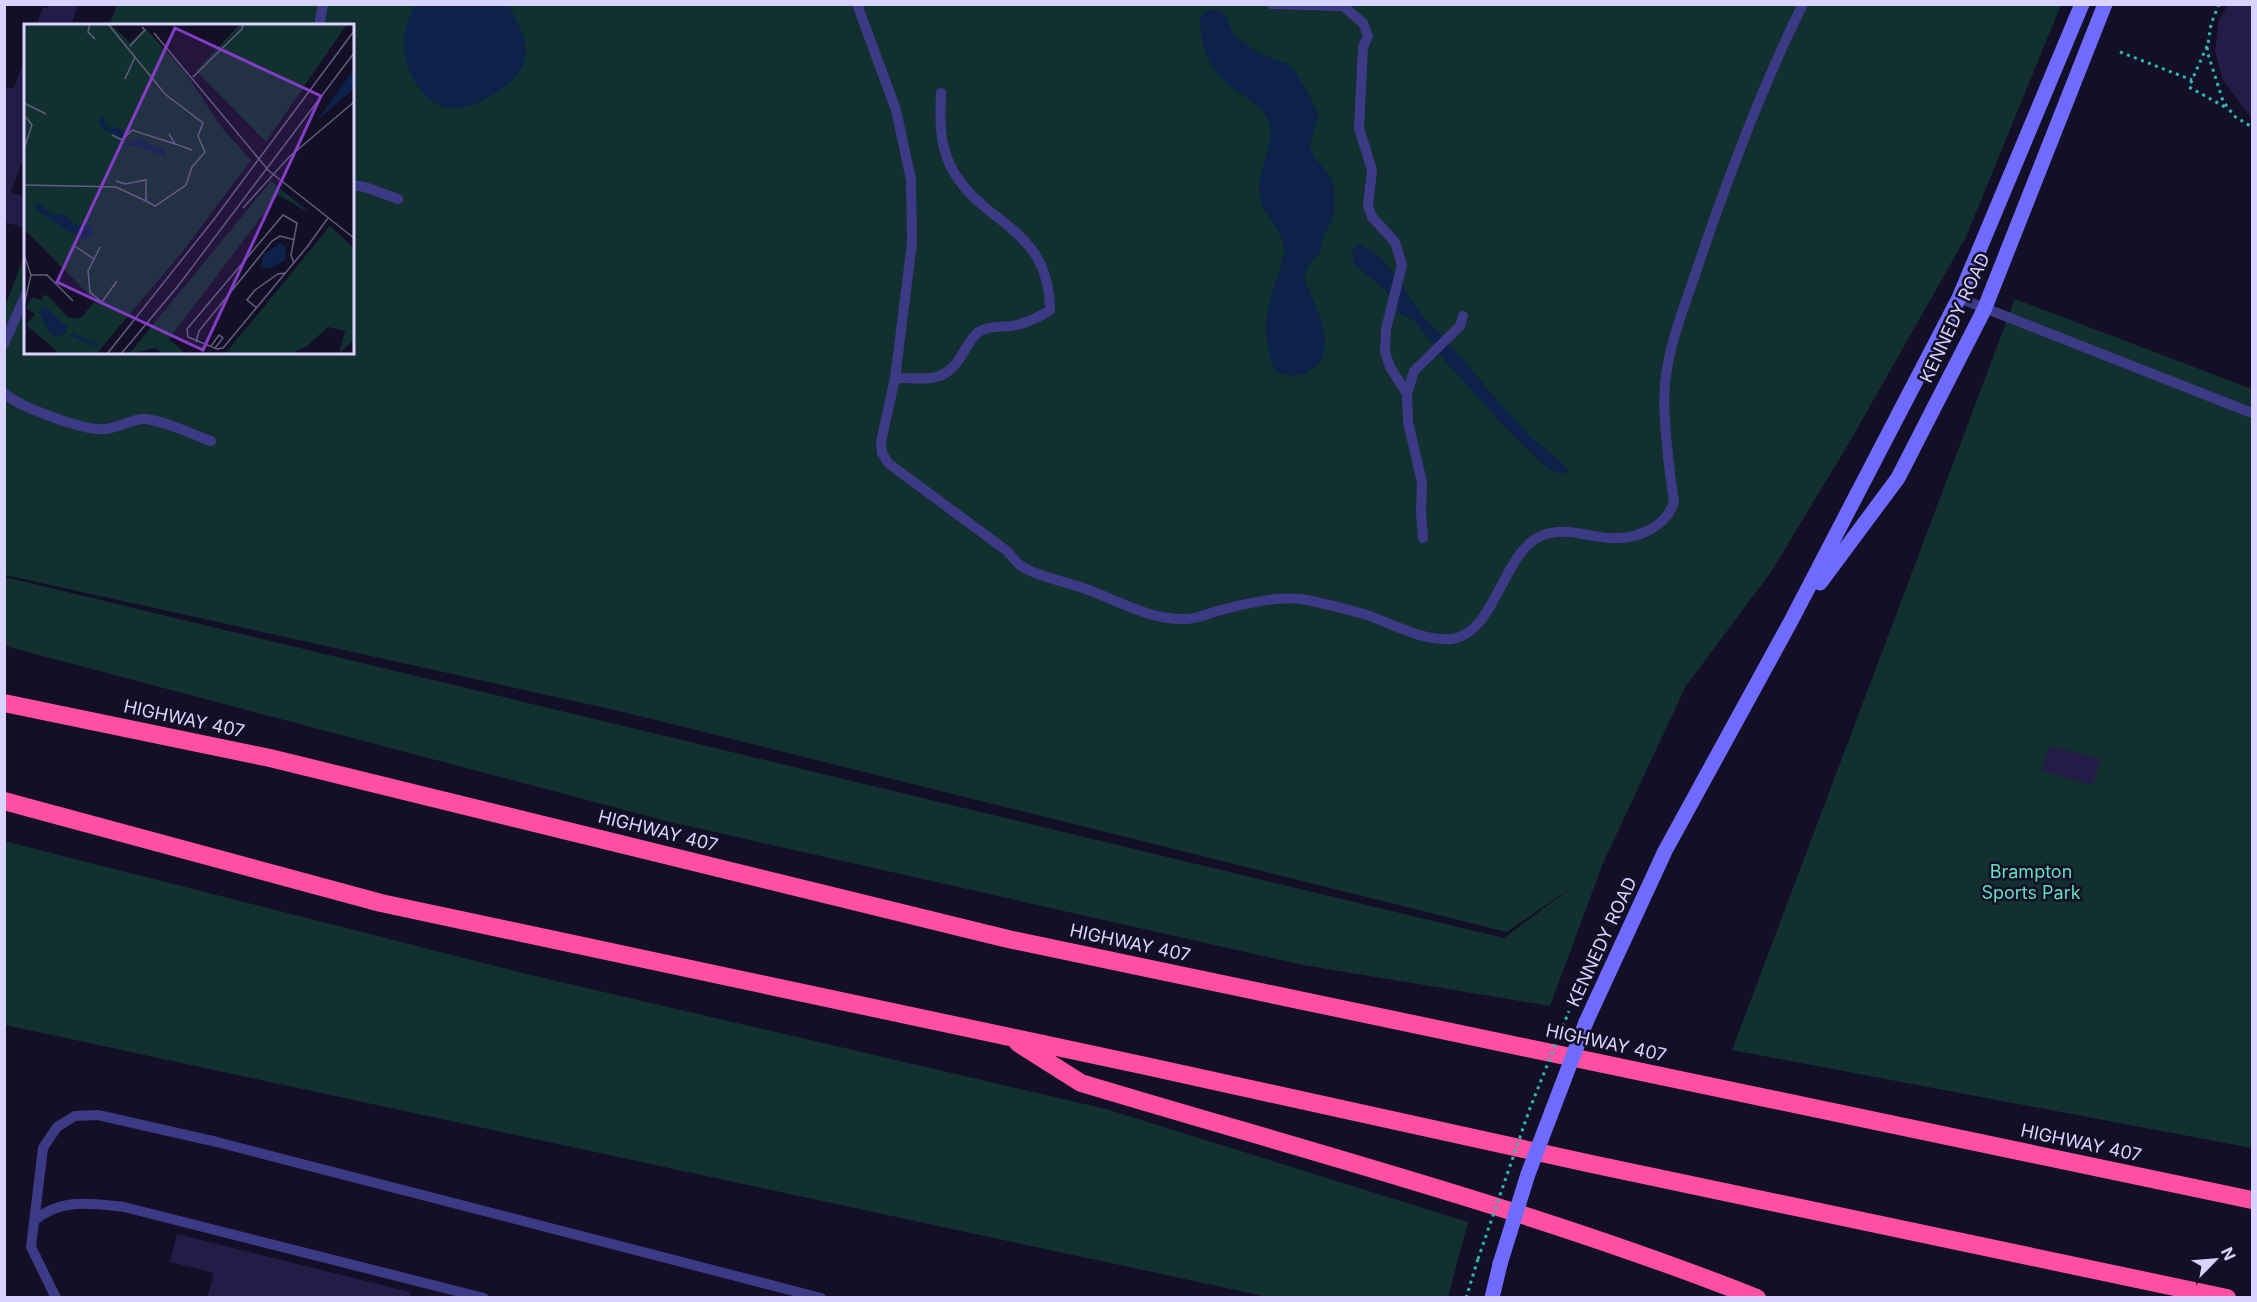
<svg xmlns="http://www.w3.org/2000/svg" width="2257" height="1302" font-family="Inter,sans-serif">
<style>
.green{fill:#12302f}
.water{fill:#0c2248}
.building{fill:#241b47}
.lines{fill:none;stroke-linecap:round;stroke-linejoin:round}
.path{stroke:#2fb8b0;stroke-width:3;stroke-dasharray:3 4.5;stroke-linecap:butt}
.service{stroke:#3d3a85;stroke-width:10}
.secondary{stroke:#6f6bff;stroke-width:15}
.motorway{stroke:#ff4fa3;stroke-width:18}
.path-bridge{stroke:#2fb8b0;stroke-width:3;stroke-dasharray:3 4.5;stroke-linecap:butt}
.secondary-bridge{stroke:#6f6bff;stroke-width:15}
.labels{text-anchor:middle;stroke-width:5;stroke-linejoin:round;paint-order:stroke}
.street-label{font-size:18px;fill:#d9d4ff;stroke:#130f26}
.park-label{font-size:18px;fill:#5fe0c0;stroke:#130f26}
.inset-river{fill:none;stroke:#0c2248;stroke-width:3}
.inset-road{fill:none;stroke:#625e7d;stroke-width:1.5}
.view{fill:#843dc5;fill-opacity:0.15;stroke:#843dc5;stroke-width:3}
.inset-edge{fill:none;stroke:#d9d4ff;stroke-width:3}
</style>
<rect width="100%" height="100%" fill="#130f26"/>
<path class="green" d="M117,5h1944l-95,232 -117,206 -78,129 -85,114 -83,177 -53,143 -247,-41 -633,-143 -665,-176v-69l1499,361 72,-54 -69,48 -888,-221 -614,-136 -1,-265 21,-57 1,99h326v-326l-243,-1z
M2015,299l237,90v759l-520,-98z
M4,841l531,135 571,133 362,113 -20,75h-180l-1263,-272z"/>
<path class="water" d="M415,4l93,1c25,40 27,65 -17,91 -14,8 -27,14 -43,12 -28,-5 -46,-42 -44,-68 1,-13 6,-24 11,-36z
M1215,9l9,4 11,24 28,18 25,9 8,8 23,41 -9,32 4,12 16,19 4,14v20l-3,13 -7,11 -4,18 -13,15 -3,11c9,24 38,72 7,92 -11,8 -25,6 -36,1 -12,-30 -11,-53 -1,-84 3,-11 9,-24 10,-35 1,-21 -20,-34 -24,-53 -6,-25 14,-48 10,-72 -5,-26 -32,-30 -47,-47 -17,-18 -23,-38 -23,-62l6,-7z
M1356,244c28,5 51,50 67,72 7,9 16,16 23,24 28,32 55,66 85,97 12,12 28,19 37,34l-7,3 -13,-5 -46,-45 -55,-61 -33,-43 -14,-6 -14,-23 -32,-27 -2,-11z"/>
<path class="building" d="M49,4h29l-7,22h-35l7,-19 5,2z
M2228,4h25v117l-31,-42 -7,-28 4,-31z
M23,63h3v88l-15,41 15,6v30l-22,-6v-136l10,3z
M2049,746l51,13 -7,26 -51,-14z
M177,1234l233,58v6h-203l7,-25 -44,-11z"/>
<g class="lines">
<path class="path" d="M2219,4l-8,20 -4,27 16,50 11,15 18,11
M2207,46l-18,41 36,20
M2120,52l72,28
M1466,1298l12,-39"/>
<path class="service" d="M857,4l39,106 15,70 1,63 -17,135c32,0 50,7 68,-25 5,-8 9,-17 17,-22 9,-5 22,-4 32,-5 15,-3 26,-8 38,-16 -1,-86 -70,-84 -100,-145 -11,-23 -10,-48 -9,-72
M1272,4l71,2 20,17 5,13 -5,11 -4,81 13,42 -4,36 4,11 23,25 7,23 -16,64 -1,23 5,15 17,27
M319,26l4,-22
M352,185l13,2 33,12
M1959,298l293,115
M4,344l22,-50
M895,378l-14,64 1,11 6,10 119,88c5,6 10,13 16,16 14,9 43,15 60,21 33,11 67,33 103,31 10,0 22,-5 31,-8 28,-7 61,-16 90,-11 19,4 39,9 57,14 28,9 56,27 87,25 44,-4 51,-86 90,-103 36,-15 66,17 110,-7 11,-6 19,-15 23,-27 -5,-34 -12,-84 -9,-118 4,-41 20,-79 33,-118 30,-89 63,-178 105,-262
M4,393c15,14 80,38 100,36 14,0 28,-11 41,-10 21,2 46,15 66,22
M1423,538l-2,-25 1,-31 -14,-60 -1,-28 7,-23 46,-45 3,-10
M34,1221c26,-23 58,-18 90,-14l360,91
M56,1298l-25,-51 12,-99 14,-21 18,-11 23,-1 119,27 604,156"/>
<path class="secondary" d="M1820,583l78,-105 86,-168 121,-306
M1586,1022l79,-171 126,-230 168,-323 123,-294
M1492,1298l8,-34"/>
<path class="motorway" d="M4,703l266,55 738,181 1244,261
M4,801l377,102 765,163 441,97 640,135
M1018,1043l63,40c226,68 456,128 676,215"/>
<path class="path-bridge" d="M1478,1259l52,-151 39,-97"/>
<path class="secondary-bridge" d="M1500,1264l28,-90 58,-152"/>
</g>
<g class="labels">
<g class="street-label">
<text transform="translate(1955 318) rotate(-65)" y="6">KENNEDY ROAD</text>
<text transform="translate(184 719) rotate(12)" y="6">HIGHWAY 407</text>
<text transform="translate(658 831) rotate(14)" y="6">HIGHWAY 407</text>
<text transform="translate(1602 942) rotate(-65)" y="6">KENNEDY ROAD</text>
<text transform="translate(1130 943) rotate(12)" y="6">HIGHWAY 407</text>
<text transform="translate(1606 1043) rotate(12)" y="6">HIGHWAY 407</text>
<text transform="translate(2081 1143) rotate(12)" y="6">HIGHWAY 407</text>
</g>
<g class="park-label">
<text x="2031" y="878">Brampton<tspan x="2031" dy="21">Sports Park</tspan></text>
</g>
</g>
<g transform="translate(24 24)">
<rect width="330" height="330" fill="#130f26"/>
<path d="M0,0h87l19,19 15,-15 41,45 36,55 29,32 -67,90 -88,104h-41l2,-3 -31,-26 9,-11 -9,-6 6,-11 9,3 2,-5 5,1 21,22h12l14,-17 -71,-72zM216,0h107l-81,118 -70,-71zM247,157l39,32 -32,-18 -109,144 16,14 10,1h-32l-7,-6 -27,6zM306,202l24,22v92l-15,14 6,-23 -17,-4 -22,20 -15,6 -66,1z" fill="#12302f"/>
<path d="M330,45v20l-37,31 6,-8zM77,91l8,13 9,-1 6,5 -2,6 -17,-8 -6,-7zM115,115l26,12 1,6 -29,-11 -16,1zM14,179l15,12 10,-2 11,11 17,2 1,11 -8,2 -20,-10 -29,-20 -1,-4zM256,219l6,4 -1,13 -13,8h-12l4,-14zM21,282l19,18 6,1 -5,3 2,5 -11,4 -6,-3 -11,-22z" fill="#0c2248"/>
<path class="inset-river" d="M47,310l28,12"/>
<path class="inset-road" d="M66,0l-2,8 7,7M84,0l57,70 38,29 -5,13 7,16 -13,15 -6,18 -31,21 -9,-5M130,9l115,138 85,67M106,22l15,-16 -3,-3M169,53l49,-48 1,-5M101,55l10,-22M0,79l22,11M0,91l8,10 -8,24M145,110l6,10 17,6M88,111l10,5 10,-10 43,14M0,161l92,2 30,14v-21l-21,4 -9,-3M219,184l46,-51 65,-55M49,221l21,14M76,223l-12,24 2,21 12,10 15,-21M0,231l7,20 -7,30M270,239l-3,-8 6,-32 -14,-8 -96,114 1,8 29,12 6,-1 84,-101 21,-29M7,251h16l26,26M233,284l-10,-8 8,-10 23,-16 7,-1M172,318l3,-11 73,-90 8,-5 15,4M187,322l8,-11 4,3 -8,10M83,330l108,-136 139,-187M97,330l57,-68 176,-233"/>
<path class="view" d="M151,4l146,68 -118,254 -146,-68z"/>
<rect width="330" height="330" class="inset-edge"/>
</g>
<rect width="2257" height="1302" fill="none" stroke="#d9d4ff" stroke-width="12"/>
<g transform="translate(2215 1260) rotate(65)" stroke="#130f26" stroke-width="4.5" paint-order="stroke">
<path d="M0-4.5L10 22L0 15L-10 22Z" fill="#d9d4ff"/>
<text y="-9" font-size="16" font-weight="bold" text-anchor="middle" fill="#d9d4ff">N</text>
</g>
</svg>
